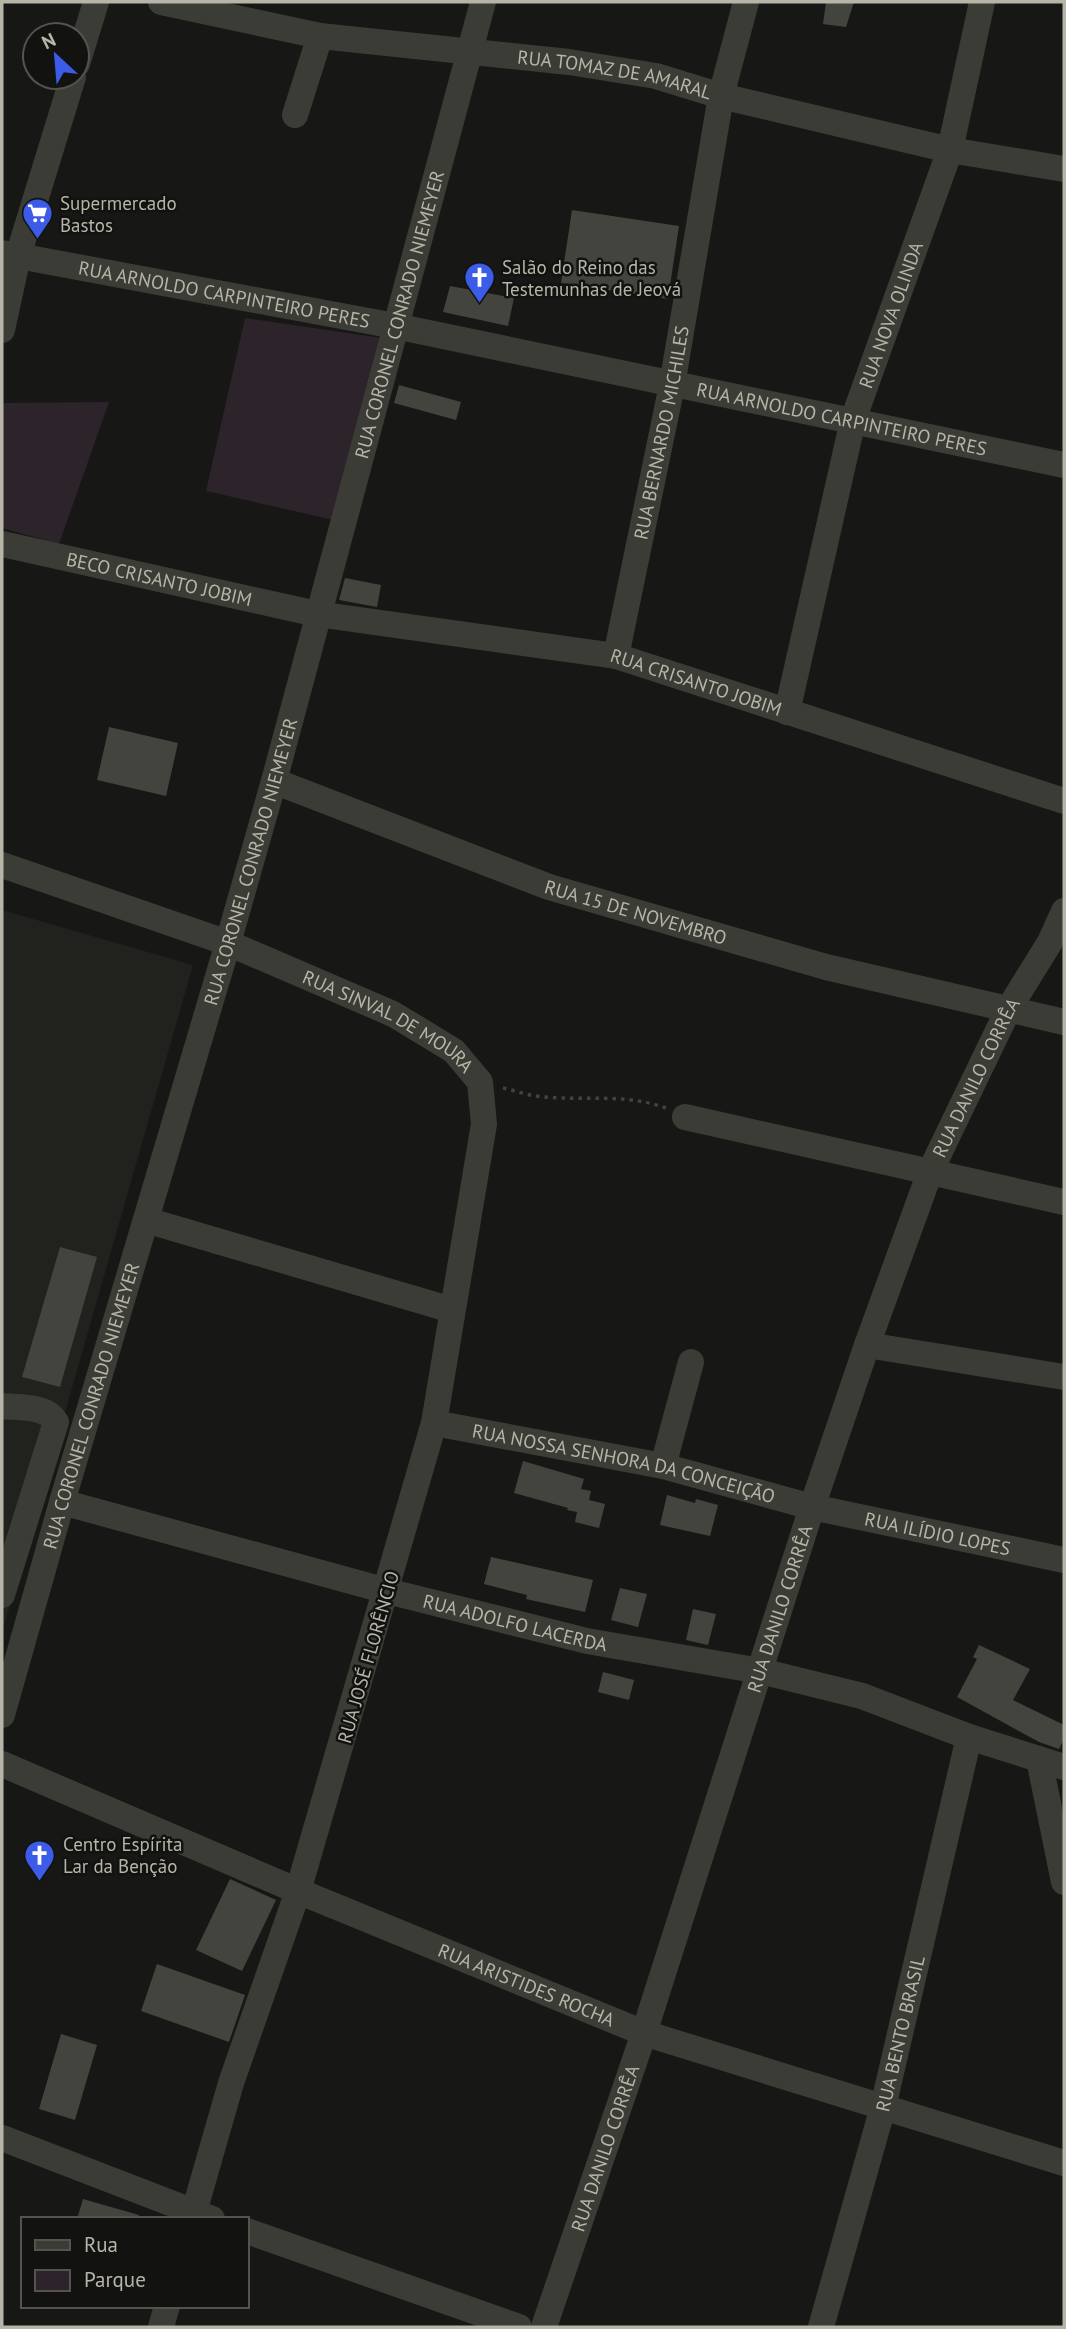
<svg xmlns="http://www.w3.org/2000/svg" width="1066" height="2329" font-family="'PT Sans',sans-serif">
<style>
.built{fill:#21211e}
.green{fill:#2c242a}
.building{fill:#44443f}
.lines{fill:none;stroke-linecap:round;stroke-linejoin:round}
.path{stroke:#43423d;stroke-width:3.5;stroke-dasharray:3.5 5;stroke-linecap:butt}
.minor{stroke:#3c3c37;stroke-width:26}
.labels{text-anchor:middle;stroke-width:5;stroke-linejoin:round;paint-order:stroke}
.street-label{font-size:19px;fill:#b7b4a8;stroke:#121210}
.poi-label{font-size:19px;fill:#b7b4a8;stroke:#121210;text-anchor:start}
</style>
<rect width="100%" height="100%" fill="#171715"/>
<path class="built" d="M2,910l191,55 -191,668z"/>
<path class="green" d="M245,318l137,20 -48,182 -128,-29z
M109,402l-50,142 -57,-16v-125z"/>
<path class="building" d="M826,2h28l-8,25 -23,-3z
M572,210l107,16 -11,73 -107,-16z
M450,286l64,12 -6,28 -65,-14z
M399,385l62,17 -5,18 -62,-17z
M345,578l36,7 -4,22 -38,-7z
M109,727l69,16 -12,53 -69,-16z
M60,1247l37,10 -37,130 -38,-10z
M523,1461l61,18 -3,10 10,2 -2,9 16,4 -6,24 -24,-6 2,-10 -10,-2 1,-2 -54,-15z
M667,1495l28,8 1,-4 22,6 -8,31 -50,-11z
M491,1557l102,23 -8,32 -59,-13 1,-4 -43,-11z
M620,1588l27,6 -9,33 -27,-7z
M693,1609l23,5 -8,31 -22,-5z
M979,1645l51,24 -17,31 51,25v14l-5,10 -20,-7 -82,-45 20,-38 -4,-2z
M603,1672l31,8 -5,20 -31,-8z
M230,1879l46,21 -34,71 -46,-21z
M157,1964l88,31 -16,47 -88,-31z
M61,2034l36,11 -22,75 -36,-11z
M83,2199l56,16 -1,4h-61z"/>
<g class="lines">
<path class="path" d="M503,1088c9,2 18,5 27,7 45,8 94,-4 138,14"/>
<g class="minor">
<path id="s1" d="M161,2l159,34 249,26 87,14 65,20 229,54 114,19"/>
<path d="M77,64l19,-62"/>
<path d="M295,115l25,-79"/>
<path id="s2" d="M2,253l393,73 669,139"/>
<path d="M2,330l16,-74 55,-179"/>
<path id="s3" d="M2,544l315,70 299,42 448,145"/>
<path id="s4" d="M616,656l56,-271 49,-289 25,-94"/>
<path id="s5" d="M787,712l66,-292 97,-270 32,-148"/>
<path id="s6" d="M274,781l275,106 277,80 238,55"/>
<path id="s7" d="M2,865l226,78 165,71 61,37 26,31 4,42 -50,299 -136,468 -67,192 -39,136"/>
<path d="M685,1117l379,85"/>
<path d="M146,1220l306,90"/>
<path d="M867,1345l197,32"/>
<path d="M2,1406c17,2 44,-1 54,16l-54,173"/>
<path id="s8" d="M434,1423l229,43 149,41 252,53"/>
<path d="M663,1466l28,-104"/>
<path id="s9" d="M62,1502l325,89 200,50 173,30 102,25 107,41 95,30"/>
<path id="s10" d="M2,1715l60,-213 166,-559 46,-162 209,-779"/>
<path d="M1039,1759l25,123"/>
<path id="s11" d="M2,1764l296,127 346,142 420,130"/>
<path d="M2,2138l210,81"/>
<path d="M247,2231l272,96"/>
<path d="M161,2327l6,-21"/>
<path id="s12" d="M544,2327l100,-294 168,-526 55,-162 63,-173 78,-162 42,-68 14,-31"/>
<path id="s13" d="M821,2327l62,-220 86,-370"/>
</g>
</g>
<defs>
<symbol id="supermarket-pin" viewBox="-11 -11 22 30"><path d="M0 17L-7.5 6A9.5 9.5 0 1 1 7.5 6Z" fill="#3c5be8" stroke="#121210"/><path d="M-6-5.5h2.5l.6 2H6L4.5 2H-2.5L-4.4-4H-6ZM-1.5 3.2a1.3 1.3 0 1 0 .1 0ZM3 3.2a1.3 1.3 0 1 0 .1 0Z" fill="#fff"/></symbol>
<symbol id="church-pin" viewBox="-11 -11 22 30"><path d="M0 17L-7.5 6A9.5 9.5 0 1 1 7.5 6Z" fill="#3c5be8" stroke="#121210"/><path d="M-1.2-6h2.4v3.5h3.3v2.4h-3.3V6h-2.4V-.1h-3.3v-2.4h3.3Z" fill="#fff"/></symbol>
</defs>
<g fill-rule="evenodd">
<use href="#supermarket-pin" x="20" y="196" width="35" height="47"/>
<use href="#church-pin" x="462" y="260" width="35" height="47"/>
<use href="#church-pin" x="22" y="1838" width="35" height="47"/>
</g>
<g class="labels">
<g class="street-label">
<text dy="7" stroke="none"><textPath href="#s1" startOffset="460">RUA TOMAZ DE AMARAL</textPath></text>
<text dy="7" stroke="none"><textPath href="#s2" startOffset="226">RUA ARNOLDO CARPINTEIRO PERES</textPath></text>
<text dy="7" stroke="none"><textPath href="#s10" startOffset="1456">RUA CORONEL CONRADO NIEMEYER</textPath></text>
<text dy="7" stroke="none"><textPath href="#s5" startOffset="411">RUA NOVA OLINDA</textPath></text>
<text dy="7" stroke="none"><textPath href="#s2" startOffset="856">RUA ARNOLDO CARPINTEIRO PERES</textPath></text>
<text dy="7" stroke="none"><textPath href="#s4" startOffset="228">RUA BERNARDO MICHILES</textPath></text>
<text dy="7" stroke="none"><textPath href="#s3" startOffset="161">BECO CRISANTO JOBIM</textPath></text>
<text dy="7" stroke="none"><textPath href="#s3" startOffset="709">RUA CRISANTO JOBIM</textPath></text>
<text dy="7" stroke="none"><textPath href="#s10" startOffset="889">RUA CORONEL CONRADO NIEMEYER</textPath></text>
<text dy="7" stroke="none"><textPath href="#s6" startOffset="385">RUA 15 DE NOVEMBRO</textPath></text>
<text dy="7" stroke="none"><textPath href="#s7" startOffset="418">RUA SINVAL DE MOURA</textPath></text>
<text dy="7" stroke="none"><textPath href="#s12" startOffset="1323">RUA DANILO CORRÊA</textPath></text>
<text dy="7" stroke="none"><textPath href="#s10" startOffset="322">RUA CORONEL CONRADO NIEMEYER</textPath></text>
<text dy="7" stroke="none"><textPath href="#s8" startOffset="194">RUA NOSSA SENHORA DA CONCEIÇÃO</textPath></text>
<text dy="7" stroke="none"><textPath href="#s8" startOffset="516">RUA ILÍDIO LOPES</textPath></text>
<text dy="7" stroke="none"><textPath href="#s12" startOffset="756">RUA DANILO CORRÊA</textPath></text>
<text dy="7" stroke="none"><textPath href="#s9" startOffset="469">RUA ADOLFO LACERDA</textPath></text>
<text transform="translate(368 1657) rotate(-74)" y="7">RUA JOSÉ FLORÊNCIO</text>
<text dy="7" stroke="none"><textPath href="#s11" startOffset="569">RUA ARISTIDES ROCHA</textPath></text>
<text dy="7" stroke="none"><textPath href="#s13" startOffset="304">RUA BENTO BRASIL</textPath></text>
<text dy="7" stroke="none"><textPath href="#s12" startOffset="189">RUA DANILO CORRÊA</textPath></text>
</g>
<g class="poi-label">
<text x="60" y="210">Supermercado<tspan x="60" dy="22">Bastos</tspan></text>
<text x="502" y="274">Salão do Reino das<tspan x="502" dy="22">Testemunhas de Jeová</tspan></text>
<text x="63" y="1851">Centro Espírita<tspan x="63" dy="22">Lar da Benção</tspan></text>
</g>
</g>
<rect width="1066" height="2329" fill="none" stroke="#b7b4a8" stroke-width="7"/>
<rect x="21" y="2217" width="228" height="91" fill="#121210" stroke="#54534d" stroke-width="2"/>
<rect x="35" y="2240" width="35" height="10" fill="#3c3c37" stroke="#54534d" stroke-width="2"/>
<text x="84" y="2252" font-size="21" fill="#b7b4a8">Rua</text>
<rect x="35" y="2270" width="35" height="21" fill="#2c242a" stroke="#54534d" stroke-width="2"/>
<text x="84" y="2287" font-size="21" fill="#b7b4a8">Parque</text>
<g transform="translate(56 56) rotate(334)"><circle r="33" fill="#121210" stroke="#54534d" stroke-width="2"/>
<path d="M0-5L12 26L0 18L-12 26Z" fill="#3c5be8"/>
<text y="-10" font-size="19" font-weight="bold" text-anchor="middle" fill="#b7b4a8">N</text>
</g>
</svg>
